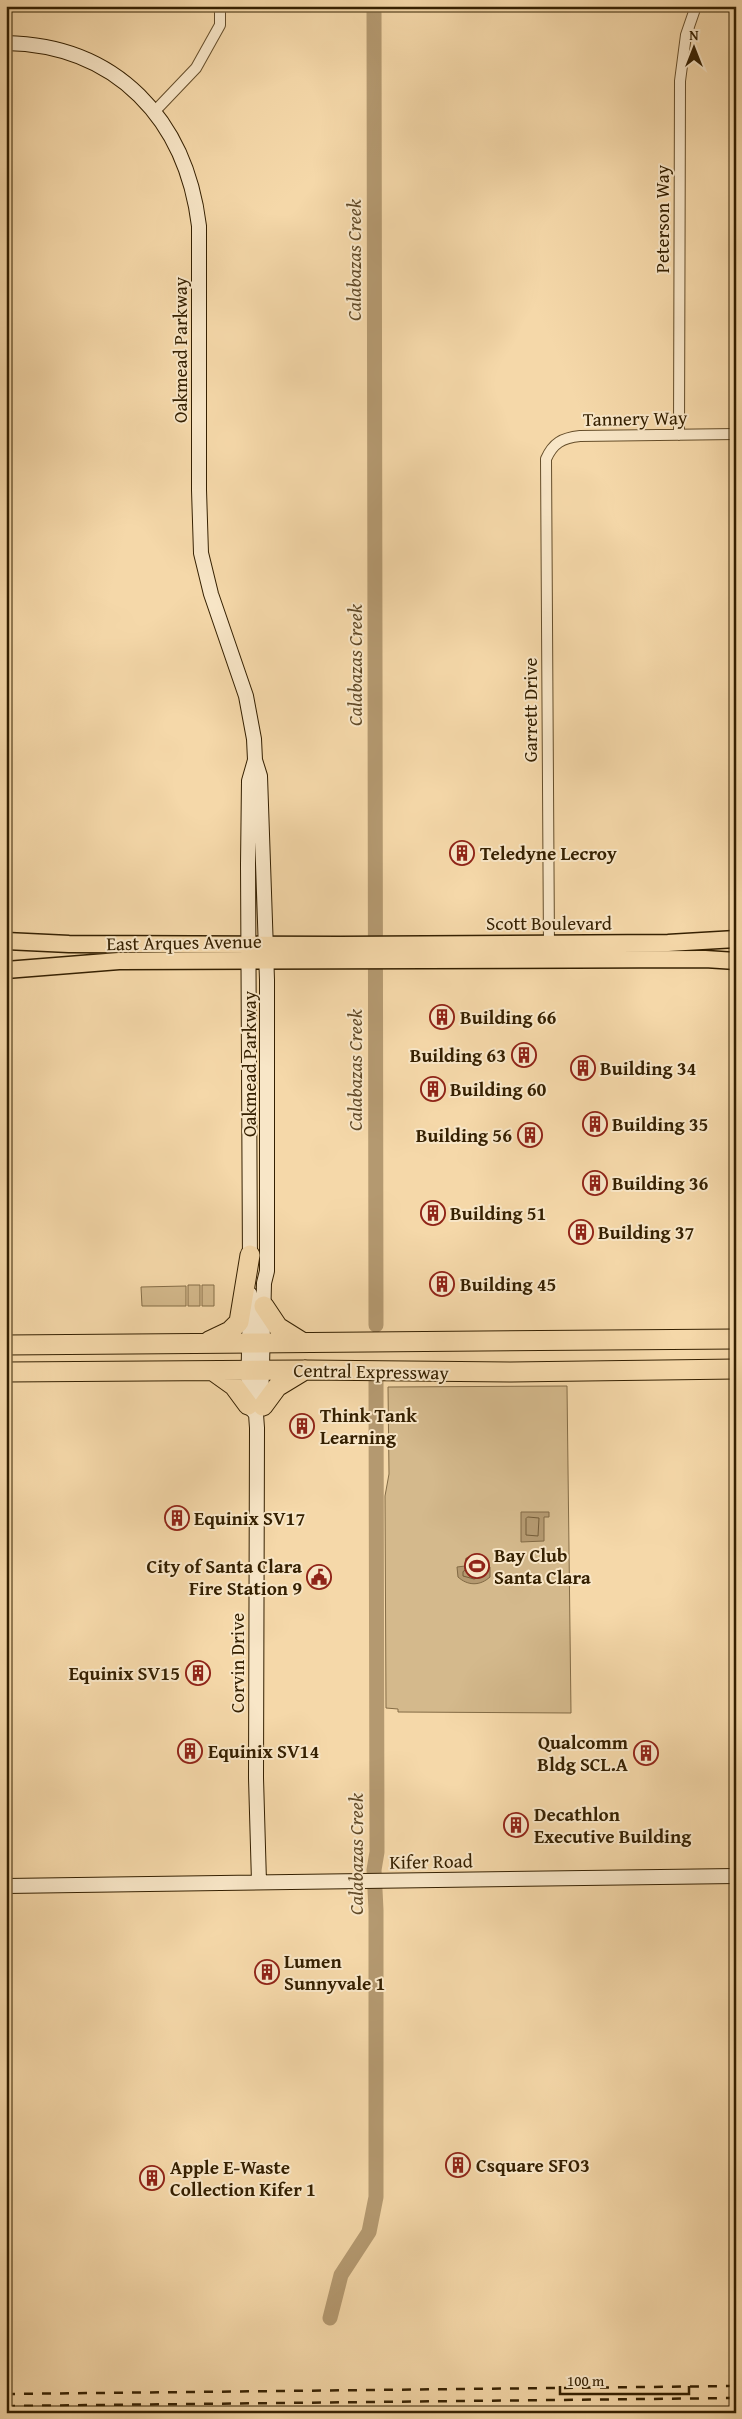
<svg xmlns="http://www.w3.org/2000/svg" width="742" height="2419" font-family="'Gentium Book Plus',serif">
<style>
.green{fill:#d4b98c;stroke:#846c46}
.water{fill:#b49970;stroke:#816944}
.lines{fill:none;stroke-linecap:round;stroke-linejoin:round}
.shore{stroke:#745c38;stroke-width:1}
.stream{stroke:#816944;stroke-width:2.5}
.river{stroke:#b49970;stroke-width:15}
.street-casing{stroke:#654e2b;stroke-width:12}
.secondary-casing{stroke:#352001;stroke-width:16}
.primary-casing{stroke:#352001;stroke-width:19}
.highway-casing{stroke:#352001;stroke-width:21}
.street{stroke:#f8e6c7;stroke-width:10}
.secondary{stroke:#f8e6c7;stroke-width:14}
.primary{stroke:#f5d8a9;stroke-width:16}
.highway{stroke:#f5d8a9;stroke-width:19}
.rail{stroke:#352001;stroke-width:2.5;stroke-dasharray:9 9;stroke-linecap:butt}
.labels{text-anchor:middle;stroke-width:4;stroke-linejoin:round;paint-order:stroke}
.street-label{font-size:19px;fill:#352001;stroke:#f8e6c7}
.poi-label{font-size:19px;font-weight:bold;fill:#352001;stroke:#f8e6c7;text-anchor:start}
.water-label{font-size:20px;font-style:italic;fill:#614a28;stroke:#f8e6c7}
</style>
<rect width="100%" height="100%" fill="#f5d8a9"/>
<filter id="stains"><feTurbulence type="fractalNoise" baseFrequency=".004" numOctaves="4"/><feColorMatrix values="0 0 0 0 .2 0 0 0 0 .09 0 0 0 0 .02 0 0 0 .5 -.17"/></filter>
<radialGradient id="worn" r=".72"><stop offset=".6" stop-color="#630" stop-opacity="0"/><stop offset="1" stop-color="#630" stop-opacity=".3"/></radialGradient>
<path class="green" d="M188,1285h12v21h-12z
M202,1285h12v21h-12z
M186,1286v20h-44l-1,-19z
M567,1386l4,327 -173,-1v-3l-12,-1 -1,-212 4,-22 -1,-87z"/>
<path class="water" d="M521,1512h28v5h-5v24l-23,1z
M466,1558h11l2,8 11,1v10c-10,9 -22,9 -32,0l-1,-10 8,-1z"/>
<g class="lines">
<path class="shore" d="M528,1517l11,1 -1,18 -12,-1v-16z
M472,1566l11,7 1,3 -10,3 -11,-3v-4z"/>
<path class="stream" d="M317,2413l3,-3"/>
<path class="river" d="M374,6l2,1319
M330,2318l11,-43 28,-43 7,-35v-287l-2,-40 3,-18 -1,-472"/>
<defs>
<path id="street" d="M155,111l41,-43 24,-43v-19
M679,435l1,-354 6,-46 10,-29
M549,948l-3,-489c7,-16 16,-21 34,-23l156,-2"/>
<path id="secondary" d="M6,43c111,2 180,77 193,183v264l2,63 10,41 35,102 8,43 1,21 -6,21 -1,83 2,401
M255,760l5,16 7,204v291l-3,12 -3,125
M250,1294l-2,111 8,9 1,14 -1,350 3,104
M6,1886l730,-10"/>
<path id="primary" d="M6,941l63,3 271,1 328,-2 68,-4
M6,970l113,-9 586,-2 31,2"/>
<path id="highway" d="M264,1306l14,21 24,15
M209,1341l21,-10 9,-9 11,-67
M6,1345l730,-6
M213,1371l21,15 14,19
M6,1372l300,-2 205,2 225,-3
M263,1406l14,-19 28,-17"/>
</defs>
<use href="#street" class="street-casing"/>
<use href="#secondary" class="secondary-casing"/>
<use href="#primary" class="primary-casing"/>
<use href="#highway" class="highway-casing"/>
<use href="#street" class="street"/>
<use href="#secondary" class="secondary"/>
<use href="#primary" class="primary"/>
<use href="#highway" class="highway"/>
<path class="rail" d="M6,2394l730,-8
M6,2406l730,-8"/>
</g>
<defs>
<symbol id="building-ring" viewBox="-11 -11 22 22"><circle r="9.5" fill="#f8e6c7" stroke="#8f2418" stroke-width="1.5"/><path d="M-4-6H4V6H1V3H-1V6H-4ZM-2.5-4.3h1.7v1.8h-1.7ZM.8-4.3h1.7v1.8H.8ZM-2.5-1h1.7V.8h-1.7ZM.8-1h1.7V.8H.8Z" fill="#8f2418"/></symbol>
<symbol id="stadium-ring" viewBox="-11 -11 22 22"><circle r="9.5" fill="#f8e6c7" stroke="#8f2418" stroke-width="1.5"/><path d="M0-5a6.5 5 0 1 0 0 10a6.5 5 0 1 0 0-10ZM-3.5-1.8h7v3.6h-7Z" fill="#8f2418"/></symbol>
<symbol id="civic-ring" viewBox="-11 -11 22 22"><circle r="9.5" fill="#f8e6c7" stroke="#8f2418" stroke-width="1.5"/><path d="M-.6-6.5H3V-4.5H.6V-3L4-1V1h2V6H-6V1h2V-1L-.6-3ZM-1.2 2.5V6h2.4V2.5Z" fill="#8f2418"/></symbol>
</defs>
<g fill-rule="evenodd">
<use href="#building-ring" x="448" y="839" width="28" height="28"/>
<use href="#building-ring" x="428" y="1003" width="28" height="28"/>
<use href="#building-ring" x="510" y="1041" width="28" height="28"/>
<use href="#building-ring" x="569" y="1054" width="28" height="28"/>
<use href="#building-ring" x="419" y="1075" width="28" height="28"/>
<use href="#building-ring" x="581" y="1110" width="28" height="28"/>
<use href="#building-ring" x="516" y="1121" width="28" height="28"/>
<use href="#building-ring" x="581" y="1169" width="28" height="28"/>
<use href="#building-ring" x="419" y="1199" width="28" height="28"/>
<use href="#building-ring" x="567" y="1218" width="28" height="28"/>
<use href="#building-ring" x="428" y="1270" width="28" height="28"/>
<use href="#building-ring" x="288" y="1412" width="28" height="28"/>
<use href="#building-ring" x="163" y="1504" width="28" height="28"/>
<use href="#stadium-ring" x="463" y="1552" width="28" height="28"/>
<use href="#civic-ring" x="305" y="1563" width="28" height="28"/>
<use href="#building-ring" x="184" y="1659" width="28" height="28"/>
<use href="#building-ring" x="176" y="1737" width="28" height="28"/>
<use href="#building-ring" x="632" y="1739" width="28" height="28"/>
<use href="#building-ring" x="502" y="1811" width="28" height="28"/>
<use href="#building-ring" x="253" y="1958" width="28" height="28"/>
<use href="#building-ring" x="444" y="2151" width="28" height="28"/>
<use href="#building-ring" x="138" y="2164" width="28" height="28"/>
</g>
<g class="labels">
<g class="street-label">
<text transform="translate(662 219) rotate(-90)" y="7">Peterson Way</text>
<text transform="translate(180 350) rotate(-90)" y="7">Oakmead Parkway</text>
<text transform="translate(635 418) rotate(-1)" y="7">Tannery Way</text>
<text transform="translate(530 710) rotate(-90)" y="7">Garrett Drive</text>
<text x="549" y="930">Scott Boulevard</text>
<text transform="translate(184 942) rotate(-1)" y="7">East Arques Avenue</text>
<text transform="translate(249 1064) rotate(-90)" y="7">Oakmead Parkway</text>
<text transform="translate(371 1371) rotate(1)" y="7">Central Expressway</text>
<text transform="translate(237 1663) rotate(-90)" y="7">Corvin Drive</text>
<text transform="translate(431 1861) rotate(-1)" y="7">Kifer Road</text>
</g>
<g class="poi-label">
<text x="480" y="860">Teledyne Lecroy</text>
<text x="460" y="1024">Building 66</text>
<text x="506" y="1062" text-anchor="end">Building 63</text>
<text x="600" y="1075">Building 34</text>
<text x="450" y="1096">Building 60</text>
<text x="612" y="1131">Building 35</text>
<text x="512" y="1142" text-anchor="end">Building 56</text>
<text x="612" y="1190">Building 36</text>
<text x="450" y="1220">Building 51</text>
<text x="598" y="1239">Building 37</text>
<text x="460" y="1291">Building 45</text>
<text x="320" y="1422">Think Tank<tspan x="320" dy="22">Learning</tspan></text>
<text x="194" y="1525">Equinix SV17</text>
<text x="494" y="1562">Bay Club<tspan x="494" dy="22">Santa Clara</tspan></text>
<text x="302" y="1573" text-anchor="end">City of Santa Clara<tspan x="302" dy="22">Fire Station 9</tspan></text>
<text x="180" y="1680" text-anchor="end">Equinix SV15</text>
<text x="628" y="1749" text-anchor="end">Qualcomm<tspan x="628" dy="22">Bldg SCL.A</tspan></text>
<text x="208" y="1758">Equinix SV14</text>
<text x="534" y="1821">Decathlon<tspan x="534" dy="22">Executive Building</tspan></text>
<text x="284" y="1968">Lumen<tspan x="284" dy="22">Sunnyvale 1</tspan></text>
<text x="476" y="2172">Csquare SFO3</text>
<text x="170" y="2174">Apple E-Waste<tspan x="170" dy="22">Collection Kifer 1</tspan></text>
</g>
<g class="water-label">
<text transform="translate(354 260) rotate(-90)" y="7">Calabazas Creek</text>
<text transform="translate(355 665) rotate(-90)" y="7">Calabazas Creek</text>
<text transform="translate(355 1070) rotate(-90)" y="7">Calabazas Creek</text>
<text transform="translate(356 1854) rotate(-90)" y="7">Calabazas Creek</text>
</g>
</g>
<rect width="742" height="2419" fill="none" stroke="#f5d8a9" stroke-width="25"/>
<rect x="8" y="8" width="727" height="2404" fill="none" stroke="#352001" stroke-width="2.5"/>
<rect x="12" y="12" width="717" height="2394" fill="none" stroke="#352001"/>
<g transform="translate(694 48)" stroke="#f8e6c7" stroke-width="4" paint-order="stroke">
<path d="M0-4L9 19L0 12L-9 19Z" fill="#352001"/>
<text y="-8" font-size="14" font-weight="bold" text-anchor="middle" fill="#352001">N</text>
</g>
<path d="M560 2386v8h129v-8" fill="none" stroke="#352001" stroke-width="2.5"/>
<text x="567" y="2386" font-size="15" fill="#352001" stroke="#f8e6c7" stroke-width="4" paint-order="stroke">100 m</text>
<rect width="100%" height="100%" filter="url(#stains)"/>
<rect width="100%" height="100%" fill="url(#worn)"/>
</svg>
